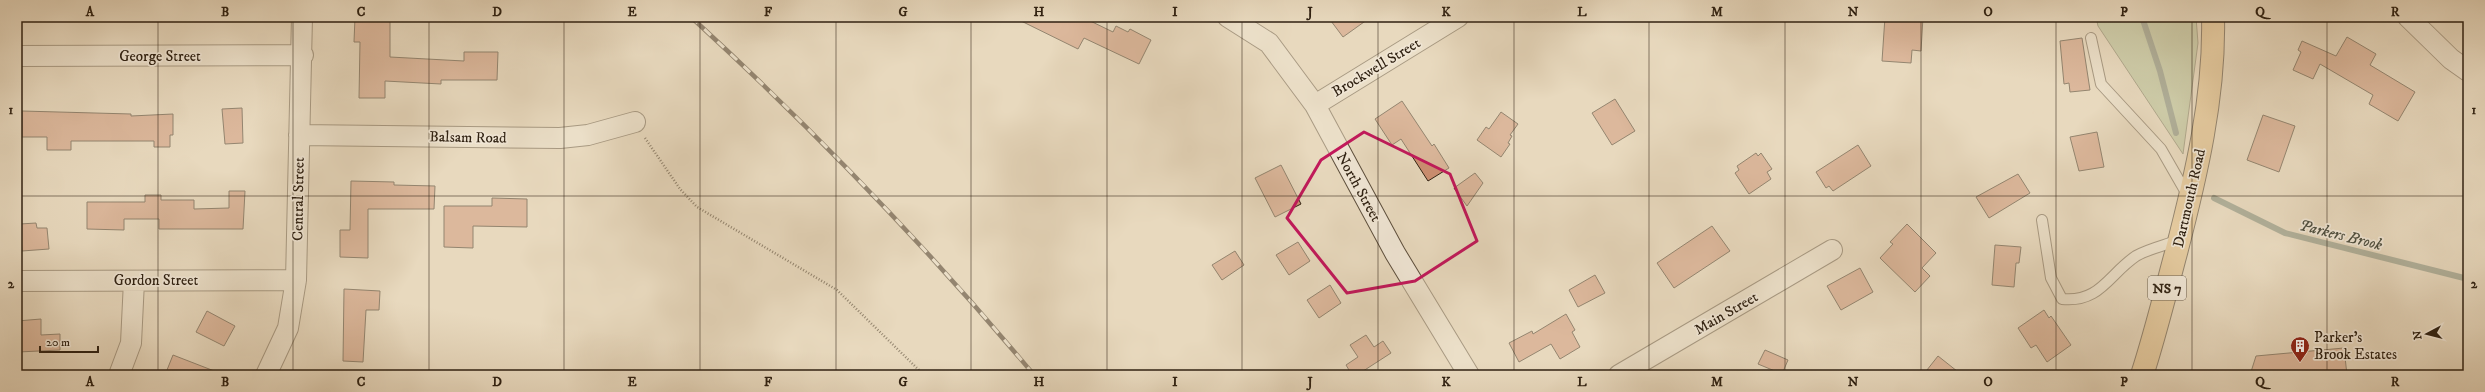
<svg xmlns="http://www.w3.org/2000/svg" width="2485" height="392" font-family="'IM FELL DW Pica',serif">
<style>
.green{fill:#b1c095;stroke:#707054}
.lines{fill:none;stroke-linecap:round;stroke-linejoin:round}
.stream{stroke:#6e7d6e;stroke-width:6}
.building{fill:#ce9073;stroke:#2f2112}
.lane-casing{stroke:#5d4f3d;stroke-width:12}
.street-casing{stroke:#5d4f3d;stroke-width:22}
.primary-casing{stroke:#2f2112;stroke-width:24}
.path{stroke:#2f2112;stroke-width:2.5;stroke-dasharray:1 2;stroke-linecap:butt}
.lane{stroke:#f0e6d5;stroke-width:10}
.street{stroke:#f0e6d5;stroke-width:20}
.primary{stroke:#e4bc7f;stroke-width:22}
.rail-casing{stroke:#2f2112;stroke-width:4.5}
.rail{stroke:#f0e6d5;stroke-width:3;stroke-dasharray:9;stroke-linecap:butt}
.marked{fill:none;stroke:#c2185b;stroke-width:3;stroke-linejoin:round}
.grid{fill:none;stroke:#2f2112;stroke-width:1;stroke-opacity:0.55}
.labels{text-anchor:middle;stroke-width:3.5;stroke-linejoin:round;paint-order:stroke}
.shield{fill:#f0e6d5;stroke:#695c4c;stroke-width:1}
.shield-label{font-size:14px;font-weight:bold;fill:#2f2112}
.street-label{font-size:15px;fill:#2f2112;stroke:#f0e6d5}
.poi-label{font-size:15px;fill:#2f2112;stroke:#f0e6d5;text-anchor:start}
.water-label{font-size:16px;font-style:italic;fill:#4e4f40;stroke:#f0e6d5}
.neatline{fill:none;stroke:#2f2112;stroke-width:1.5}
.grid-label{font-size:13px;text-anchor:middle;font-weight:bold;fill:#2f2112}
</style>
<rect width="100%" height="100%" fill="#e8d9be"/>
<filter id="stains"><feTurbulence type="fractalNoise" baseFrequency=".005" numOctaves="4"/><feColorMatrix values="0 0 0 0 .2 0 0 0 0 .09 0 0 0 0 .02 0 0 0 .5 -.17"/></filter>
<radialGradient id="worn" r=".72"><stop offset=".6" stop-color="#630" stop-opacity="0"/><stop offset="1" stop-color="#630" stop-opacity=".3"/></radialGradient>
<path class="green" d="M2096,17h100l2,26 -15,111 -85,-128z"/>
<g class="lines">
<path class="stream" d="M2142,17l18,54 16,62
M2214,198l71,35 183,46"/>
</g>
<path class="building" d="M355,17h22v4h13v36l74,4v-9h34l-1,28h-56v4l-56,-3v17h-26l1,-56h-6z
M1013,17h69l31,15 3,-6 12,6 2,-3 21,11 -12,24 -55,-26 -6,11z
M1328,17h43l-28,20z
M1885,17h38l-2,34 -9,-1 -1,13 -29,-2z
M2347,37l29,17 -6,11 45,27 -17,29 -29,-17 4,-9 -53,-31 -7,15 -20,-9 8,-18 -3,-2 4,-9 34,15z
M2082,38l8,52 -20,2 -1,-9 -5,1 -4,-43z
M1615,99l20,32 -23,14 -20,-32z
M1402,101l30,45 2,-2 15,24 -21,13 -27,-42 -9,6 -17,-26z
M242,108l1,35 -18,1 -3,-35z
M22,111l109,3v2l42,-2v21h-3v12h-16v-6h-83v9h-24v-13h-25z
M1501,112l17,12 -8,11 2,1 -4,7 2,1 -9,13 -24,-17 9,-13 3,2z
M2263,115l32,11 -16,46 -32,-12z
M2097,132l7,35 -25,4 -9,-34z
M1858,145l13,21 -38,25 -4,-5 -3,2 -10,-16z
M1756,153l2,3 3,-3 11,16 -5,3 4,7 -22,15 -14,-21 4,-3 -2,-4z
M1281,165l20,39 -26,13 -20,-39z
M1475,173l8,10 -16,23 -13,-18z
M2018,174l12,19 -41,25 -13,-21z
M351,181l43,1v3l41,1 -1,23h-66v49l-28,-1v-27h10z
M229,191h16l-2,38h-84v-10h-35v11l-37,-1v-27h58v-7h16v5h33v9l35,-1z
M492,198l35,1v28l-54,-1v22l-29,-1v-41h48z
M36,223l1,5h10l2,21 -27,2 -2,-27z
M1907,224l29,29 -14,15 8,8 -15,16 -35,-34 13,-14 -3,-2z
M1712,226l18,25 -56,37 -17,-25z
M1298,242l12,19 -21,14 -13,-20z
M1995,245l26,2 -2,16h-3l-2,24 -22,-2z
M1235,251l9,14 -22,15 -10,-15z
M1860,268l13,24 -32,18 -14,-24z
M1595,275l10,18 -27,14 -9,-17z
M1330,285l11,18 -22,15 -12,-18z
M344,289l36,2 -1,19h-13l-3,52 -20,-1z
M2044,310l5,8 2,-2 20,29 -24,17 -11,-17 -5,3 -13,-20z
M207,311l28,15 -11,20 -28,-14z
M1566,314l9,16 -3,2 8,15 -20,12 -9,-15 -32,18 -10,-19 23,-12 1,3z
M41,319v16l19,-1v16l-42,2 -1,-31z
M1366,335l8,12 9,-6 8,12 -34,22h-5l-6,-10 12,-8 -8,-12z
M2344,348l3,27h-97l6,-19z
M1765,350l23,10 -6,14 -24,-10z
M173,355l49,19v1h-57z
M1938,356l24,19h-39z"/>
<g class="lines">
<defs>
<path id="lane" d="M2091,38l10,46 60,65 27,47
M2042,220l9,58 11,21c38,4 47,-25 74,-43 12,-7 30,-11 43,-16"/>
<path id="street" d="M1228,17l41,26 46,62 80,148 74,122
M2408,17l43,42 17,12
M17,56l286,-1
M1315,105l143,-88
M299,135l261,3 28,-3 47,-13
M17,281l279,-1
M119,375l12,-32 3,-62
M266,375l22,-47 8,-48 6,-263
M1619,375l213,-125"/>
<path id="primary" d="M2142,375c13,-40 23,-81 34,-122 20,-77 39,-157 37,-236"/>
</defs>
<use href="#lane" class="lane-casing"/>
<use href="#street" class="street-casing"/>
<use href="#primary" class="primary-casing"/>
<path class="path" d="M645,138l35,51 17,18 140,83 87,85"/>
<use href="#lane" class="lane"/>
<use href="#street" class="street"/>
<use href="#primary" class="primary"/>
<defs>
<path id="rail" d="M691,17c122,112 237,231 343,358"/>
</defs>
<use href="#rail" class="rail-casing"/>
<use href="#rail" class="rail"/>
</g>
<path d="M0 0H2485V392H0ZM1364,132l86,42 27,67 -62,40 -68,12 -60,-75 34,-58z" fill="#e8d9be" fill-opacity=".55" fill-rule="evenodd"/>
<path class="marked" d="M1364,132l86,42 27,67 -62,40 -68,12 -60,-75 34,-58z"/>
<path class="grid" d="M158,17v358M293,17v358M429,17v358M564,17v358M700,17v358M836,17v358M971,17v358M1107,17v358M1242,17v358M1378,17v358M1514,17v358M1649,17v358M1785,17v358M1921,17v358M2056,17v358M2192,17v358M2327,17v358M17,196h2451"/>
<defs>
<symbol id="building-pin" viewBox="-11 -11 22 30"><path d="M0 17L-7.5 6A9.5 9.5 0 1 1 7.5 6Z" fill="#8f2418" stroke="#f0e6d5"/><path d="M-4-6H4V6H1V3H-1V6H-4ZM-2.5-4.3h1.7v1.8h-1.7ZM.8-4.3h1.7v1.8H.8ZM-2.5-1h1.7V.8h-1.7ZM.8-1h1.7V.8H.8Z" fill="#fff"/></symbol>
</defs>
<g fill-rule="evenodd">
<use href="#building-pin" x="2289" y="335" width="22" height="30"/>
</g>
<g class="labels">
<rect class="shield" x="2148" y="276" width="38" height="24" rx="3"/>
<g class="shield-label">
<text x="2167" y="293">NS 7</text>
</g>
<g class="street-label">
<text x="160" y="61">George Street</text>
<text transform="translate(1376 67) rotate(-31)" y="5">Brockwell Street</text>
<text transform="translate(468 137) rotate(1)" y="5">Balsam Road</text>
<text transform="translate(1359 187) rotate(61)" y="5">North Street</text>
<text transform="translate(2189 198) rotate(-77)" y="5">Dartmouth Road</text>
<text transform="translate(298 199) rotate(-89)" y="5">Central Street</text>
<text x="156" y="285">Gordon Street</text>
<text transform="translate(1726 313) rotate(-30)" y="5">Main Street</text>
</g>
<g class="poi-label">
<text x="2314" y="342">Parker's<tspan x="2314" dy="17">Brook Estates</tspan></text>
</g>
<g class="water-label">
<text transform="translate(2341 234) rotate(14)" y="6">Parkers Brook</text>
</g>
</g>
<rect width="2485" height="392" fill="none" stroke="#e8d9be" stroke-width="44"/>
<g transform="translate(2427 334) rotate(263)" stroke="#f0e6d5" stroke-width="3" paint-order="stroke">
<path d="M0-3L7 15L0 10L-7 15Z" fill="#2f2112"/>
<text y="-6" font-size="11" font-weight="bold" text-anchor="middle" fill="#2f2112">N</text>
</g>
<path d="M40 346v6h58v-6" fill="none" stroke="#2f2112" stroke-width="2"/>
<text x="46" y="346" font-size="12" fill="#2f2112" stroke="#f0e6d5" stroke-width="3" paint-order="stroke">20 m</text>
<rect x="22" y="22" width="2441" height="348" class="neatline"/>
<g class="grid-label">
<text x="90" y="16">A</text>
<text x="225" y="16">B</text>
<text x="361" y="16">C</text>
<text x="497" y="16">D</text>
<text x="632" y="16">E</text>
<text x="768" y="16">F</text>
<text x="903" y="16">G</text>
<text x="1039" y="16">H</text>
<text x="1175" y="16">I</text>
<text x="1310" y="16">J</text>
<text x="1446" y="16">K</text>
<text x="1582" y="16">L</text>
<text x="1717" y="16">M</text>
<text x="1853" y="16">N</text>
<text x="1988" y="16">O</text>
<text x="2124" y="16">P</text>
<text x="2260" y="16">Q</text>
<text x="2395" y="16">R</text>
<text x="11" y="114">1</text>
<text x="2474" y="114">1</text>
<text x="11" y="288">2</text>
<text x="2474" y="288">2</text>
<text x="90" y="386">A</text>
<text x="225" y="386">B</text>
<text x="361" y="386">C</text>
<text x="497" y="386">D</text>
<text x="632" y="386">E</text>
<text x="768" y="386">F</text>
<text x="903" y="386">G</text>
<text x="1039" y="386">H</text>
<text x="1175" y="386">I</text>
<text x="1310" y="386">J</text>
<text x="1446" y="386">K</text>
<text x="1582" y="386">L</text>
<text x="1717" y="386">M</text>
<text x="1853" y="386">N</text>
<text x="1988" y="386">O</text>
<text x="2124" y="386">P</text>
<text x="2260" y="386">Q</text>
<text x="2395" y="386">R</text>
</g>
<rect width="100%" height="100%" filter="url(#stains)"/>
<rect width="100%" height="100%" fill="url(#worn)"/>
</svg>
